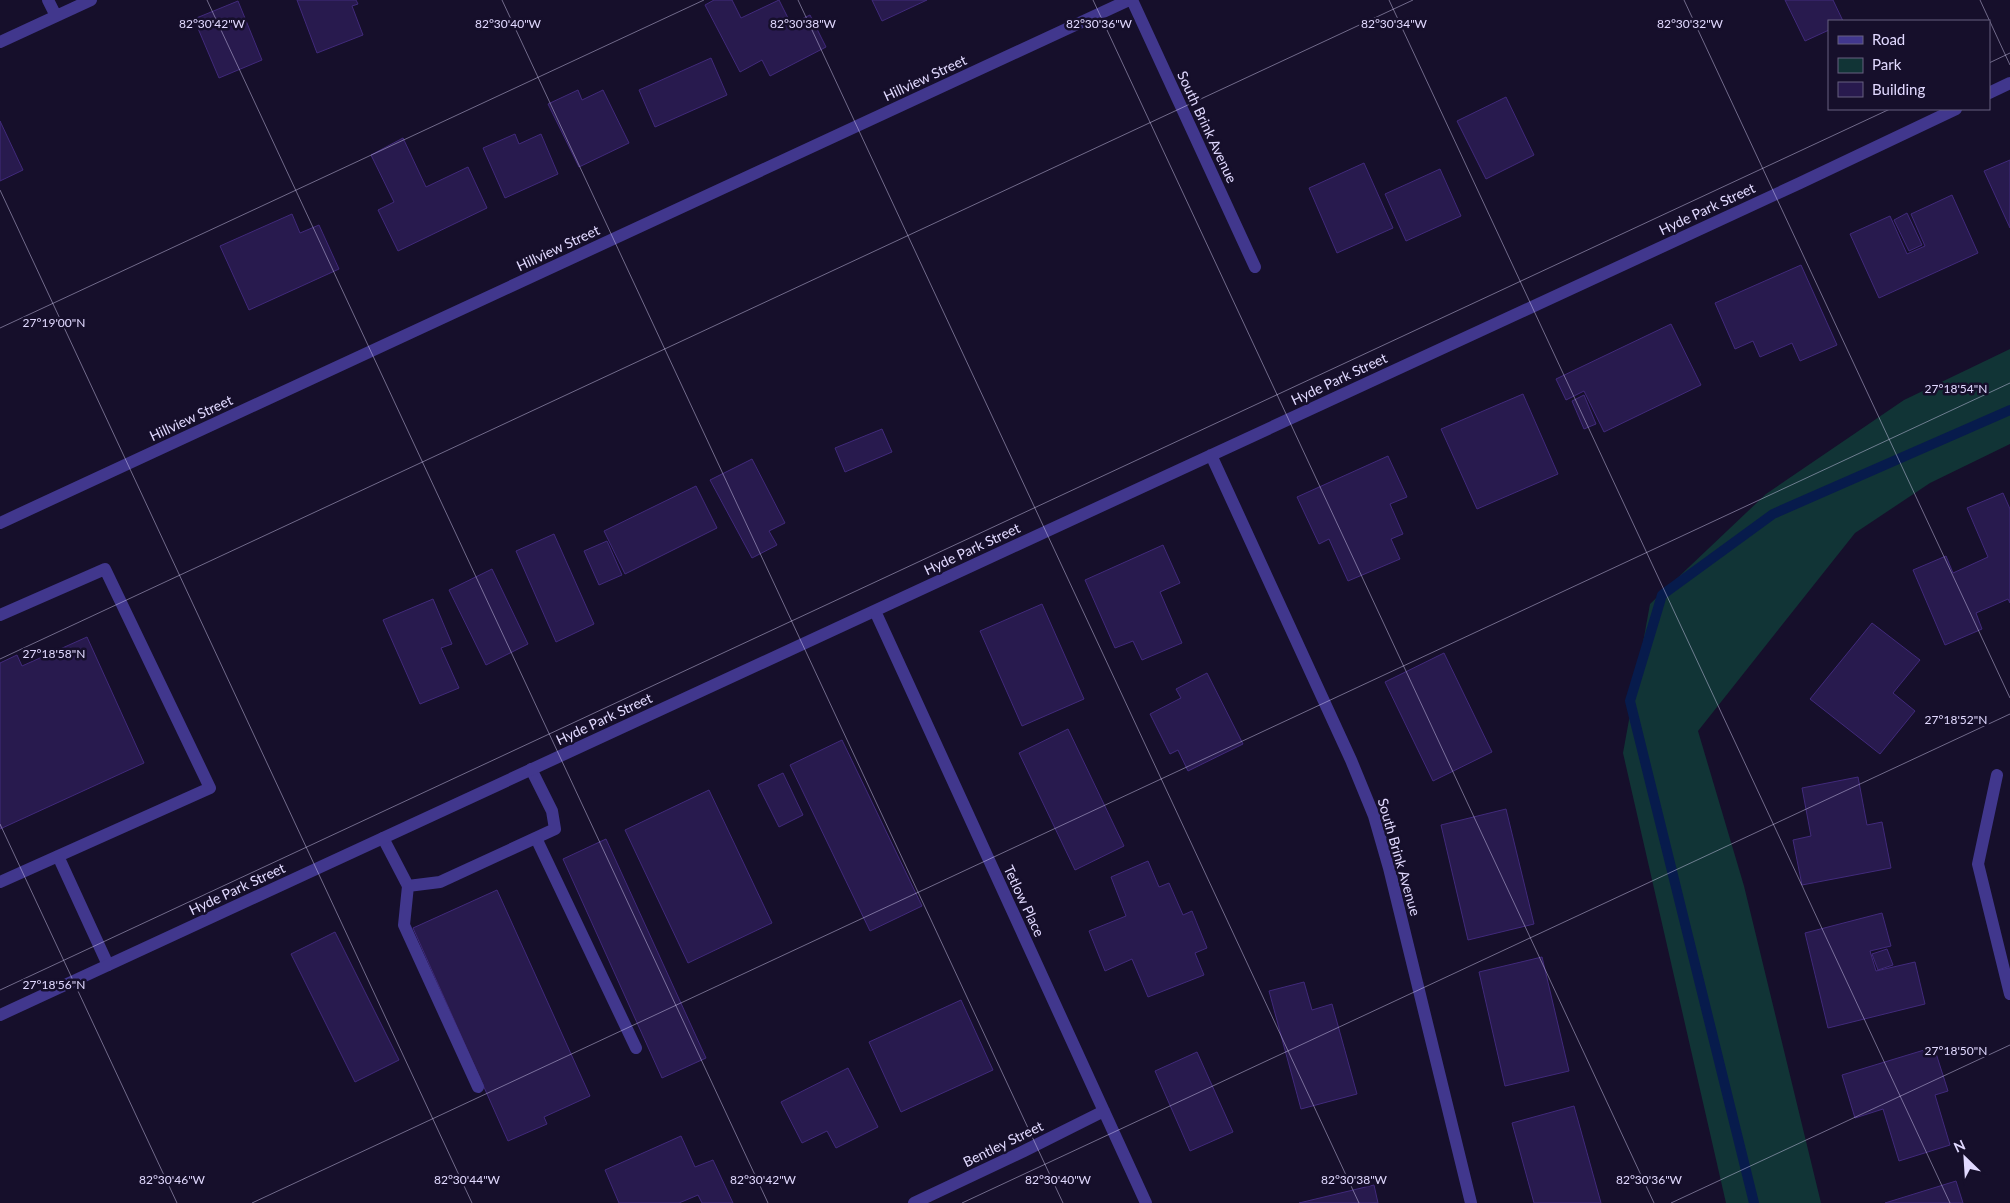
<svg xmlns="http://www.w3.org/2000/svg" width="2010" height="1203" font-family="Lato,sans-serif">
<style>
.green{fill:#113436}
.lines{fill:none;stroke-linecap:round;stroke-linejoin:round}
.stream{stroke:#071b4c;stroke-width:10}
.building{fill:#281a4e;stroke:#412a7b}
.lane{stroke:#41378d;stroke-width:12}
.street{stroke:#41378d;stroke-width:12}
.ticks{fill:none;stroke:#e1d9ff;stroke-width:1;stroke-opacity:0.45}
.labels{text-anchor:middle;stroke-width:5;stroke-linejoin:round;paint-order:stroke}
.street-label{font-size:14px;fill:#e1d9ff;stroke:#160f2b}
.ticks-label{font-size:12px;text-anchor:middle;fill:#e1d9ff;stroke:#160f2b;stroke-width:5;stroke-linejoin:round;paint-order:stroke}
</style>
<rect width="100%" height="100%" fill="#160f2b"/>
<path class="green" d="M2010,349v95l-80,39 -75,50 -157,198 46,155 77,317h-95l-103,-450 27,-149 116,-110 138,-94z"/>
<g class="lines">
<path class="stream" d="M1754,1203l-124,-502 32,-106 111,-81 237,-104"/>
</g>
<path class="building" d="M297,0h59l2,4 -6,2 11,29 -46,18z
M714,0h18l9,18 38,-18 12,24 19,-9 16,32 -56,29 -8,-16 -22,12 -35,-67z
M872,0h55l-45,21z
M1785,0h48l10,21h-14v9l-24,11z
M238,1l24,59 -43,18 -25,-59z
M711,58l16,37 -72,32 -16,-37z
M578,90l4,10 21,-10 26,53 -50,24 -31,-63z
M1506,97l28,58 -48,24 -29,-58z
M0,121l23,49 -23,11z
M515,134l4,10 22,-10 17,40 -53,24 -22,-50z
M403,138l23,49 42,-20 19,41 -89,43 -20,-41 16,-8 -23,-47z
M2010,160v68l-26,-57z
M1364,163l29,65 -56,25 -28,-65z
M1440,169l21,47 -55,25 -21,-47z
M1952,195l26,58 -99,45 -29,-64 40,-18 17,38 18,-8 -14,-32z
M1907,213l15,32 -13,6 -15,-31z
M292,214l8,19 19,-8 20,44 -90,41 -29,-64z
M1801,265l36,80 -37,16 -8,-18 -32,14 -7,-16 -18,8 -20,-46z
M1671,324l30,61 -97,47 -20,-41 -18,9 -10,-21z
M1523,394l35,80 -81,35 -36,-80z
M1584,395l12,29 -12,5 -12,-28z
M882,429l10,23 -47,20 -10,-24z
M1388,456l19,41 -17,7 13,30 -12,5 9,20 -52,22 -19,-42 -10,5 -22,-47z
M752,459l33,64 -16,8 8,14 -25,13 -42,-78z
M696,486l21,42 -92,46 -21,-43z
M2003,493l7,16v94l-2,-4 -32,14 6,16 -37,16 -32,-75 33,-14 7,17 35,-16 -21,-49z
M554,534l40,90 -38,18 -40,-91z
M607,541l15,34 -23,10 -15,-34z
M1163,545l17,38 -20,9 22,51 -40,17 -9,-19 -18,7 -30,-68z
M492,569l36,75 -42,21 -37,-75z
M433,599l19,45 -11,4 18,40 -39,16 -37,-84z
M1042,604l42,95 -62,27 -42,-95z
M1872,623l48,37 -27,33 22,18 -35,43 -70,-55z
M87,637l57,126 -144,66v-166l17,-8 5,11z
M1444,653l48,99 -59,29 -48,-99z
M1207,673l36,71 -55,27 -10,-21 -8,4 -20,-40 31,-16 -5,-9z
M1068,729l56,117 -49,24 -56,-117z
M842,740l80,166 -52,25 -80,-166z
M783,773l20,42 -24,12 -21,-42z
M1858,777l9,48 15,-3 9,46 -89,17 -9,-45 18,-4 -9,-48z
M709,790l63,133 -84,40 -63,-133z
M1506,809l28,115 -66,16 -27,-115z
M606,839l100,219 -44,20 -99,-219z
M1148,861l11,26 10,-4 14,32 9,-4 15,37 -12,5 9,22 -56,22 -16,-38 -27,12 -16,-40 37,-15 -15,-39z
M497,890l93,206 -46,21 3,7 -39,17 -95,-213z
M1882,913l9,33 -21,5 6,20 39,-9 10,42 -97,24 -23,-95z
M335,932l64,128 -44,22 -64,-128z
M1887,949l6,16 -15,5 -6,-16z
M1542,957l27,114 -64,15 -26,-114z
M1304,982l8,28 20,-6 25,90 -56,15 -32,-118z
M961,1000l32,70 -92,42 -32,-70z
M1934,1047l14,44 -13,4 15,50 -51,16 -16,-52 -28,9 -13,-43z
M1197,1052l36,80 -43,19 -35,-80z
M848,1068l30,59 -42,21 -9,-17 -25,12 -21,-41z
M1574,1106l27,97h-67l-22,-80z
M681,1136l14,31 18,-7 20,43h-31l-4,-8 -19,8h-60l-14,-33z
M1956,1181l7,22h-78z
M1374,1185l4,18h-79z"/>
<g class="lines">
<path class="lane" d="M0,615l105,-46 105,219 -210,94
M383,838l25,48 -4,39 74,162
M536,838l100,210
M58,856l50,109
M408,886l32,-4 115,-53 -3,-18 -21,-42"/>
<path class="street" d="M48,0l8,16
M1132,0l123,267
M0,42l91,-42
M1989,93l21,-10
M1211,455l140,305 23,56 15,52 82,335
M0,523l1129,-523
M875,611l271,592
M1997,775l-19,89 32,130
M0,1015l1800,-832 156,-74
M914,1203l110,-52 80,-40"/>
</g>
<path class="ticks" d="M207,0l561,1203M502,0l561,1203M798,0l561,1203M1093,0l561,1203M1389,0l561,1203M1684,0l326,698M1980,0l30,65M1989,63l21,-10M0,190l472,1013M0,328l704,-328M0,659l1413,-659M0,824l177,379M0,990l1890,-881M252,1203l1758,-820M962,1203l1048,-489M1671,1203l339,-158"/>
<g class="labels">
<g class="street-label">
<text transform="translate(925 78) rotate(-25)" y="5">Hillview Street</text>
<text transform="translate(1207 127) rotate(65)" y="5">South Brink Avenue</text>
<text transform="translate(1707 209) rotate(-25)" y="5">Hyde Park Street</text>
<text transform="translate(558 248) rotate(-25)" y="5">Hillview Street</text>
<text transform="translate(1339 379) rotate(-25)" y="5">Hyde Park Street</text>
<text transform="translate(191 418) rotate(-25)" y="5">Hillview Street</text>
<text transform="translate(972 549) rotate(-25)" y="5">Hyde Park Street</text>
<text transform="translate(604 719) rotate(-25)" y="5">Hyde Park Street</text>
<text transform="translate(1399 857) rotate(74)" y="5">South Brink Avenue</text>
<text transform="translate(237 889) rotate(-25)" y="5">Hyde Park Street</text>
<text transform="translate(1024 901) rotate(65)" y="5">Tetlow Place</text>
<text transform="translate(1003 1144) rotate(-26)" y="5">Bentley Street</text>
</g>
</g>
<g class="ticks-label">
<text x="212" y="28">82°30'42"W</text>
<text x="803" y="28">82°30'38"W</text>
<text x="1690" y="28">82°30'32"W</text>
<text x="508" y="28">82°30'40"W</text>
<text x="1099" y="28">82°30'36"W</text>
<text x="1394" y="28">82°30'34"W</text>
<text x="54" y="327">27°19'00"N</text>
<text x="1956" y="393">27°18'54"N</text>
<text x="54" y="658">27°18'58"N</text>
<text x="1956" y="724">27°18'52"N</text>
<text x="54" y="989">27°18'56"N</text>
<text x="1956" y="1055">27°18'50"N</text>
<text x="172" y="1184">82°30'46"W</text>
<text x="467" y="1184">82°30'44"W</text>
<text x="763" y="1184">82°30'42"W</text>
<text x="1058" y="1184">82°30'40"W</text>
<text x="1354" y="1184">82°30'38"W</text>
<text x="1649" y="1184">82°30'36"W</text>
</g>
<rect x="1828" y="20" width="162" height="90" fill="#160f2b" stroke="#676080"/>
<rect x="1838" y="36" width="25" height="8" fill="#41378d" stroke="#676080"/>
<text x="1872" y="45" font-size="15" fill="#e1d9ff">Road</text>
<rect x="1838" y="58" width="25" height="15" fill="#113436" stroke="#676080"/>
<text x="1872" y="70" font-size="15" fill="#e1d9ff">Park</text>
<rect x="1838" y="82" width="25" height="15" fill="#281a4e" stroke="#676080"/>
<text x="1872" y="95" font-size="15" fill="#e1d9ff">Building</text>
<g transform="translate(1965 1158) rotate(335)" stroke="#160f2b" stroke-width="4" paint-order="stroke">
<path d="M0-4L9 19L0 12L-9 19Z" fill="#e1d9ff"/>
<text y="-8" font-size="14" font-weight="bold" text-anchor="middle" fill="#e1d9ff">N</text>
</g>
</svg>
